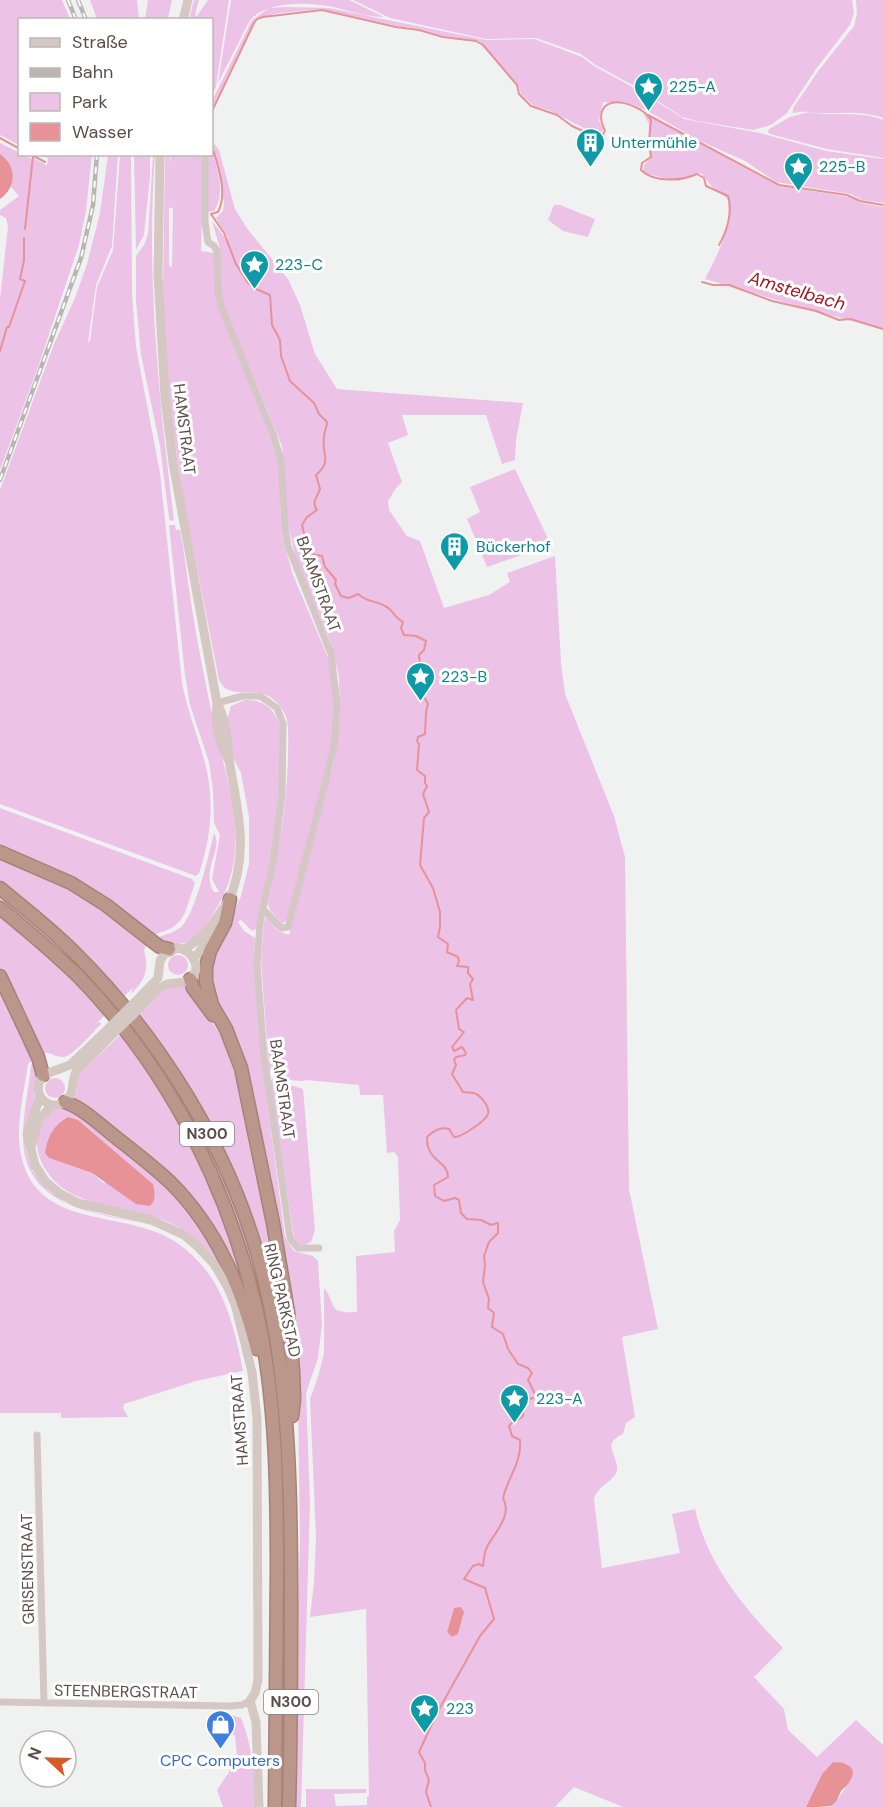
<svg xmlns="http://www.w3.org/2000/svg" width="883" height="1807" font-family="'DM Sans',sans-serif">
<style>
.green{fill:#ecc2e7;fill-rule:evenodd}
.water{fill:#e69297}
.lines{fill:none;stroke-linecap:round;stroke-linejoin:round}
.stream{stroke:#e69297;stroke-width:2}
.highway-casing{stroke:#a78376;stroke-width:15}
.street{stroke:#d4c7c5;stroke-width:7}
.secondary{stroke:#d5c7c2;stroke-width:9}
.highway{stroke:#bb978b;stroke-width:12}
.rail-casing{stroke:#bab5b2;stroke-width:4.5}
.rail{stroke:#fff;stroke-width:2;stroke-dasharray:7;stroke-linecap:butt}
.secondary-bridge{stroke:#d5c7c2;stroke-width:9}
.labels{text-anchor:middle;stroke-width:6;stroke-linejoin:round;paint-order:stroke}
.shield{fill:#fff;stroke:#8d8280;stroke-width:1.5}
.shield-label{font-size:15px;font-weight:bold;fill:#5c4d49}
.culture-label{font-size:16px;fill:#0d838f;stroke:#fff;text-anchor:start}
.street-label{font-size:16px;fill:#5c4d49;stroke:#fff}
.shop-label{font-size:16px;fill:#366cbe;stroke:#fff}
.water-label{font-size:18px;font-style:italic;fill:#a2161e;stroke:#fff}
</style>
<rect width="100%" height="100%" fill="#f0f2f2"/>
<path class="green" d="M0,0h62l8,19 -50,1 -1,125 -19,-10z
M90,0h47l2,19h-42z
M148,0h24l-4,19h-23z
M194,0h5l-4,15 2,1 11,-16h21l-13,86 -4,11v-77l-23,-1z
M231,0h118l35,17c-17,0 -34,-6 -51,-10 -24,-5 -69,-7 -84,15l-31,61z
M353,0h499l2,13 -4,12 -34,44 -29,44 -16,12 -18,5 -56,-9 -15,-4 -44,-29 -44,-24 -13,-10 -45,-16 -50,1 -96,-21z
M856,0h27v118c-19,-7 -38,-5 -57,-5 -15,0 -18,-3 -33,0v-5l26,-38 35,-44 3,-13z
M283,7l46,1 157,32 48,-1 48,18 12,9 46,25 44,28 76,14 66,18 57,8v44l-21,-3 -11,-6 -75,-12 -31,-21 -45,-20 -54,-31 -22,-8h-21l-4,19 5,8 -5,7 -50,-26 -15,-4 -13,-12 -4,-11 -38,-42 -36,-5 -22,-7 -24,-3 -76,-17 -42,4 -23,5 -44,90v-7l40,-81 17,-12z
M809,112c25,5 50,-2 74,8v38l-56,-9 -57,-15 -2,-2 1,-3 21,-12z
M643,113l136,73 70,11 13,6 21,4v122l-76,-20 -102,-30c13,-25 27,-51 23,-80l-15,-11 -12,-15 -23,8 -35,-8 1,-8 6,-6 1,-5 -3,-5 1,-25z
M213,142l6,8 16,59 11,18 42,52 12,26 15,49 22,35 186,14 -7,37 -1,20 -13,4 -16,-49h-84l6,20 -20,8 14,39 -6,6 -8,13 1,9 18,26 13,5 24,67 45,-13 21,-13 -3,-9 48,-17 6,107 4,31 49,122 11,41 4,332 29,140 -36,8 13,80 -9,6 -3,11c-23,10 -4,22 -6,36 -1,10 -19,15 -23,29l8,69 78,-15 -8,-39 23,-5c12,55 50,100 88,139l-29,29 30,32 4,21 29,27 39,-37 27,25v62h-54c12,-8 19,-23 23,-37l-5,-6 -14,-2 -11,12 -16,33h-183l-49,-20 -19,20h-249v-18h60v4l-32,1 2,12 31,-1v-8l2,-1 -3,-187 -56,8 4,-35 2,-45 -6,-138 8,-22 6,-24v-65c14,17 2,26 33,24l-1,-56 39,-4 -1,-21 6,-11 -2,-63 -4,-5 -7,1 -4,-58h-23l-1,-10 -53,-5c-9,4 -31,-4 -37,-11l-8,-108 3,-40 2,-4 12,14 11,4 45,-173 6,-46 -1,-40 -9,-35 -34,-82 -8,-34 -6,-79 -30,-73 -24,-54 -7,-26 -2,-48 -7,-24 14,18 2,-1 -12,-20 7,-7 1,-8zM454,1608l9,8 -5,18 -6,3 -5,-5z
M0,143l32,16 -7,70 8,-71 14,7 1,-7 -8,-3h52l-6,56 -7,34 -42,125 -37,100v-171l8,-73 -2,-8 -6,-3v-5l19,-14 -8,-9c4,-13 0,-25 -11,-33z
M212,149c5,19 14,45 2,62l-7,1 -1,-57 6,-1z
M108,155h10l-6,91 -16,39 -8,57 2,-1 7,-54 16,-37 7,-95h11l1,139 4,53 24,126 22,210c5,27 16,53 23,80 10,38 6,74 -6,110l-3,3 -196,-72v-314l54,-146 21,-46 12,-34 13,-51z
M134,155h16v22l-6,58 -8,15z
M153,155h2c-9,122 4,244 19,365l-3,1 -2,-3 -9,-72 -19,-91 -5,-54v-45l8,-11 4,-11z
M165,155h5v10l1,-10h33l-3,96 14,2 2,49 42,102 20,55 2,26 -1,23 3,32 10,35 36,85 4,16 2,38 -5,41 -41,163 -7,6 -12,-14 -2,-6c9,-48 19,-97 20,-147 0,-12 1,-25 -1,-37 -2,-7 -6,-14 -12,-19 -19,-19 -46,2 -56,-21l-36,-183 -14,-94 -6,-116zM169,207l4,2 -1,58 -3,-1z
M554,205h6l35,14 -7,18 -25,-6 -15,-11z
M515,469l36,76 -64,22 -20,-48 13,-7 -10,-25z
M169,525h6l1,5h4c5,24 7,48 11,72 5,36 13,72 20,108 9,47 28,94 24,143 -3,31 -17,58 -37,82 -11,11 -29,12 -41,3 8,-4 18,-5 25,-12 14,-15 27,-72 32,-93 10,17 -14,37 0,59h5l-7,-13 8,-44 -6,-12 -1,-33 -4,-28 -19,-57 -5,-30z
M245,700c19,-1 30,9 35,27l-1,64 -6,54 -17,84 -4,2 -11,-11 -3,2 6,9 11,7 -1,24 7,94 24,181 9,14 19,5 5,5 4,64 -4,33 -12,35 4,111 -9,303h-6v-108l5,-160 -2,-136 -44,-286 -38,-111 -7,-37 32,-73 8,-32v-47l-8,-44 -8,-16 -6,-37 4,-14z
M0,808l192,71 3,4 -10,30 -5,8 -8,7 -18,7 -33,-22 -121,-63z
M0,855l72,31 76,56 -4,8c5,19 2,29 -12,43l-1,-1 3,-5 -11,10 -123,-114z
M0,894l27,21 55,51 73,87 45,74 32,68 24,69 20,92 10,129 -1,322h-7l-1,-379 -43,-210 -96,-178 -138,-137z
M0,913l78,68 28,33 -11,11 4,-3 2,2c-8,8 -27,31 -37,33 -10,1 -14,-7 -24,-3l-40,-82z
M168 965a10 10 0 1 1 20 0a10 10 0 1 1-20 0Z
M0,983l36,73 -8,8c-4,29 -13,62 -7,91 14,66 81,58 129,75 17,5 34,16 46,29 29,28 40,74 47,112l-47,10 -72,23 -1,4 5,9 -67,1v-5h-61z
M186,985l35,50 17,47 17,85 14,46 9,51 13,135 -46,-196 -107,-187c21,-17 15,-28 48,-31z
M122,1033l45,66 45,86 24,61 18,75 -50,-102 -131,-118 4,-11 1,-15z
M37,1060l1,14 -4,11 1,17 -10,36 1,13 7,21 16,19 16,11 31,11 42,9c-50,-9 -115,-19 -115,-85 0,-25 6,-49 8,-72z
M45 1088a10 10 0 1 1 20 0a10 10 0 1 1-20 0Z
M272,1079l31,10 12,141 -4,12 -7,3 -5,-1 -5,-7 -24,-155z
M63,1108h9l87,68 54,63 15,38c-16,-23 -34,-43 -60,-55 -43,-19 -105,-11 -127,-61 -9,-20 -2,-34 10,-50zM68,1117l10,3 75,64 -50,-1 -11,-10 -43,-15z
M228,1714l13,4c12,29 13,58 15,89h-33l-6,-17 12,-18 1,-6h8l-3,-30 -7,-5z"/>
<path class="water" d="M0,154c17,12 17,33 0,45z
M68,1117l10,3 75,64c2,9 3,16 -3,22l-14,-2 -44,-31 -43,-15 -4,-5c3,-17 8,-27 23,-36z
M461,1607l3,5 -6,22 -6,3 -5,-5 7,-24z
M833,1762c15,0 27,6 15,22 -2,2 -5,5 -7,7 -3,6 -4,12 -11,15 -6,1 -17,1 -24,1l16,-33z"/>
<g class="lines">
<path class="stream" d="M212,111l42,-88 3,-4 6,-2 59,-7 74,17 23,3 24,7 33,4 7,4 34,40 2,9 12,12 26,9 15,11 28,13 5,-8c-1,-4 -4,-8 -4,-13 0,-28 42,-13 50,2l-2,22 2,15 -9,6 -1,7c13,13 41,11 56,4l7,4 2,8 22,10c5,16 -1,35 -9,49
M648,115l131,70 68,10 13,6 23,4
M0,138l20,11
M30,154l15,8
M211,214l13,19 12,31 12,19 8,6 14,6 2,30 8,15 1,16 9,25 24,22 5,11 8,8c0,5 -3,10 -3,15 -3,17 9,23 -8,38l4,14c-3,9 -9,13 -3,21l-10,7 -5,8 4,16v10l5,3 11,2 3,11 11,13 -1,4 6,12 8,2 9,-4c10,9 17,6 27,12 7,3 10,12 18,16l-2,6 3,7 12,1 10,5 -2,9 -5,5 5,42 4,7 -2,8 -1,22 -7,3 -1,4 2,3 -2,26 8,6v7l2,3 -4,8 6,18 -5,6 -4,47 13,23 7,24v15l-2,10 10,7 -1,8 11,5 1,4 -2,5 11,1v6l5,6 -3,5 3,16 -6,-2 -11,12 3,19 5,3 -12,15 2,4 8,-4 4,6 -1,2 -9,2 -2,3 2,5 -4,9 11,18c4,1 10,0 13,2 6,3 14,14 12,20 -2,7 -28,24 -34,23l-5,-8c-9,-3 -16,2 -22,8 -1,25 21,23 21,40l-14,8 1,11 9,5 11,-3 4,2 2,13 6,6 14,1 10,5 7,-2v10l-9,9 -5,14 1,9 -2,17 6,17 -1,9 6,5 -2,14 11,7 5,15 10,15 10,4 4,5 -4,7 7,14v3l-13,5 -5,7 6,4v3c-4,5 -10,4 -14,10l3,10 8,4c2,22 -12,37 -17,58 10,18 -9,35 -16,49 -3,5 -3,13 -4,19l-4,-2 -6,2 -9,13 21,9 9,31 -14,17 -43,77 -18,39 6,11v7l4,10 -3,12 5,15
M211,214l7,-2c10,-19 0,-46 -6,-66
M25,229l8,-73
M702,282l11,3h16l43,16 44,10 23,9 11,-1 33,10
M0,351l7,-24h2l16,-46 -5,-2 4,-19v-22"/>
<defs>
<path id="highway" d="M0,852l71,31 35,22 46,36 8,6 9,2
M0,888c26,22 53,42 77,67 82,82 149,189 181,301 31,110 33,224 33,338 0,71 0,142 -2,213
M230,899l-5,24 -15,28 -4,16v15l6,23 14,24 15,39 32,155 15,89 5,59 1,28 -2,17
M0,908c27,22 53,44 78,68 95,97 157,224 183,356 15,78 16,159 16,237 0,80 -1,159 -2,238
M0,976l38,81 5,18
M190,979l3,9 20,27
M65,1102c20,7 36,24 53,37 18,14 36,28 53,44 46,46 70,104 86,166"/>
</defs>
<use href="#highway" class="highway-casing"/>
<path class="street" d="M205,154v68l3,20 6,4 3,5 1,40 3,15 52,128 8,26 4,68 3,18 43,108 6,50 -2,36 -9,40 -38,147 -7,1 -18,-19
M217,703l26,-7h17l17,12 6,16 -1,70 -8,63 -14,66 -3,41 7,92 26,182 8,10h21
M37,1435l7,268
M0,1702l230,4 12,-1 8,-4"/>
<path class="secondary" d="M183,20l5,-20
M160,154l-2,121 7,122 8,66 44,240c-3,21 3,42 13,60
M217,703c11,20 10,41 13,63 9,50 19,89 -2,137
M184,949c19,-9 33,-31 44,-48
M194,959l25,-35
M135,1002l23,-24 2,-17 5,-8 13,-5c14,2 26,21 11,32 -7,5 -16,1 -24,5 -9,4 -18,16 -25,23
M108,1029l-38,36 -27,10c-16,22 13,42 26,22 6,-8 2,-18 8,-27l36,-36
M40,1097l-13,37 8,31 10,16 14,12 19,10 73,17 33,15 13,11 17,18 13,22 8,18 17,68 5,47 1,261 -3,13 -5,8 6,21 3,85
M31,1147l8,-27 13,-15"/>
<use href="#highway" class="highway"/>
<defs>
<path id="rail" d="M68,0l8,20
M78,0l8,20
M0,480l81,-222 12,-53 4,-51"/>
</defs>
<use href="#rail" class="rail-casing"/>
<use href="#rail" class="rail"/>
<path class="secondary-bridge" d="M108,1029l27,-27
M113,1034l27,-26"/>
</g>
<defs>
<symbol id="sight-pin" viewBox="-11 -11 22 30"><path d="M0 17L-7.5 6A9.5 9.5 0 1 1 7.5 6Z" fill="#0f9aa8" stroke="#fff"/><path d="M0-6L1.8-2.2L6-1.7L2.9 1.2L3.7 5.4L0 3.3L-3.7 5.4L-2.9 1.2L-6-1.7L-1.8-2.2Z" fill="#fff"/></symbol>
<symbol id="building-pin" viewBox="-11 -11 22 30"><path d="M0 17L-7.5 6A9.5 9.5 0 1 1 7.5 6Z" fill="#0f9aa8" stroke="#fff"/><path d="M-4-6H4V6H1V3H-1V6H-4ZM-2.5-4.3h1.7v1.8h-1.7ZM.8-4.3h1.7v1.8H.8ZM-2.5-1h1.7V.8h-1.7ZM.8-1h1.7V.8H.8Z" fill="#fff"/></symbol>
<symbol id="shop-pin" viewBox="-11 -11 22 30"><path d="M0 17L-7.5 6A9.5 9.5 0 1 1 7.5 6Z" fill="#3f7fe0" stroke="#fff"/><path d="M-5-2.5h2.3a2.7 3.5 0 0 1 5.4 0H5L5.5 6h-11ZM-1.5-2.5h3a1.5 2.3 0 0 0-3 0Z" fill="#fff"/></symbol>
</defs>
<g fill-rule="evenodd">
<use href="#sight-pin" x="632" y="70" width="33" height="45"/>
<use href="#building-pin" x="574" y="126" width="33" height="45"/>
<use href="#sight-pin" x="782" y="150" width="33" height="45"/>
<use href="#sight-pin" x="238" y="248" width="33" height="45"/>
<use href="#building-pin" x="438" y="530" width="33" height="45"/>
<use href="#sight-pin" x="404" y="660" width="33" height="45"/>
<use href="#sight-pin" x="498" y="1382" width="33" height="45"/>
<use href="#sight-pin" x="408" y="1692" width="33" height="45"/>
<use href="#shop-pin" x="204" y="1708" width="33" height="45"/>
</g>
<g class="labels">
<g class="shield">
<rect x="180" y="1122" width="54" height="24" rx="4.5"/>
<rect x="264" y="1690" width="54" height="24" rx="4.5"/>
</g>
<g class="shield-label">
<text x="207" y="1139">N300</text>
<text x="291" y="1707">N300</text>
</g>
<g class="culture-label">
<text x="669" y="92">225-A</text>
<text x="611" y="148">Untermühle</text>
<text x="819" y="172">225-B</text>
<text x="275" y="270">223-C</text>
<text x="476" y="552">Bückerhof</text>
<text x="441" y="682">223-B</text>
<text x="536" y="1404">223-A</text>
<text x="446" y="1714">223</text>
</g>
<g class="street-label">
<text transform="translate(185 429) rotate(83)" y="6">HAMSTRAAT</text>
<text transform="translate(319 584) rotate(70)" y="6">BAAMSTRAAT</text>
<text transform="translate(283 1089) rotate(82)" y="6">BAAMSTRAAT</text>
<text transform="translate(283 1300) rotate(77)" y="6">RING PARKSTAD</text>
<text transform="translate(239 1420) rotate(-94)" y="6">HAMSTRAAT</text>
<text transform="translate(27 1569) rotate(-91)" y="6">GRISENSTRAAT</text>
<text transform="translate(126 1691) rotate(1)" y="6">STEENBERGSTRAAT</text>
</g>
<g class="shop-label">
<text x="220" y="1766">CPC Computers</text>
</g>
<g class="water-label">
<text transform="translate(797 291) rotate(16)" y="6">Amstelbach</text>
</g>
</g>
<rect x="18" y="18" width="195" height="138" fill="#ffffff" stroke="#beb8b6" stroke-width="1.5"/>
<rect x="30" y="38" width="30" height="9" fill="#d5c7c2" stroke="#beb8b6" stroke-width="1.5"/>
<text x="72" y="48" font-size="18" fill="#5c4d49">Straße</text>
<rect x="30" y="68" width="30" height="9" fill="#bab5b2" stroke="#beb8b6" stroke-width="1.5"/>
<text x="72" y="78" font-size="18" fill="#5c4d49">Bahn</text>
<rect x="30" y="93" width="30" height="18" fill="#ecc2e7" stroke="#beb8b6" stroke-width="1.5"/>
<text x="72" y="108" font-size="18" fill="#5c4d49">Park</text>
<rect x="30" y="123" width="30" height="18" fill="#e69297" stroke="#beb8b6" stroke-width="1.5"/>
<text x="72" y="138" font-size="18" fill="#5c4d49">Wasser</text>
<g transform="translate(48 1759) rotate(292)"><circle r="28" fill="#ffffff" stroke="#beb8b6" stroke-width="1.5"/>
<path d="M0-4.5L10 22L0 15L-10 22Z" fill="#d65b26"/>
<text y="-9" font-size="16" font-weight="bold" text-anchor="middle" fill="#5c4d49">N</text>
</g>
</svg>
